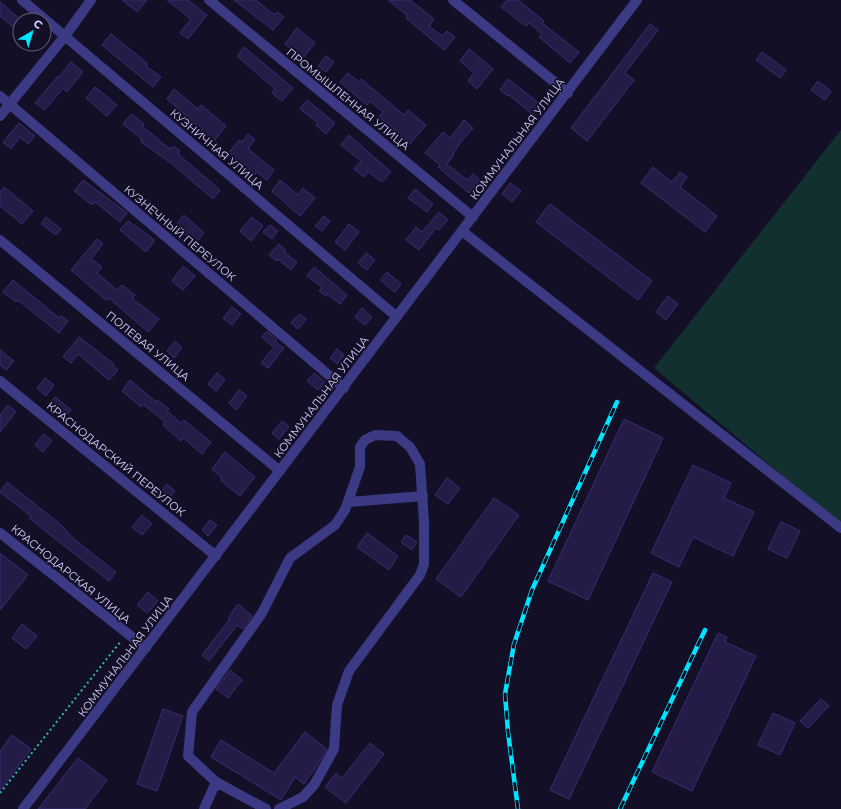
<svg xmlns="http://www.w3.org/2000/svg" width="841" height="809" font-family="Montserrat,sans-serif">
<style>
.green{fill:#12302f}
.building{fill:#241b47;stroke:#3b2d73}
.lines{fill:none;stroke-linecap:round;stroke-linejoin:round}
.path{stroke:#2fb8b0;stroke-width:2;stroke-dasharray:2 3;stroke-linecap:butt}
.minor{stroke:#3d3a85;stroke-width:10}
.rail-casing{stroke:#00e5ff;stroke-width:4.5}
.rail{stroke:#130f26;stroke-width:3;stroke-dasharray:9;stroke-linecap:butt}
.labels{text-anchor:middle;stroke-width:3.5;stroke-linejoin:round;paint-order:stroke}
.street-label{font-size:11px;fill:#d9d4ff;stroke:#130f26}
</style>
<rect width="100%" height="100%" fill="#130f26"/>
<path class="green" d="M841,130v395l-187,-157z"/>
<path class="building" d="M122,0h25l-10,12z
M167,0h21l19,15 -19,24 -8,-6 11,-14z
M234,0h22l18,15 3,-3 7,5 -11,13z
M388,0h22l24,19 -5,7 13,10 5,-5 8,6 -11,13 -38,-32 2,-2z
M507,0h11l26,21 -2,2 37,29 -9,11 -31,-26 3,-3 -13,-11 -3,3 -25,-19z
M0,2l20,17v14l-20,-17z
M650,24l8,6 -33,43 9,7 -47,61 -16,-13z
M297,28l18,15 -12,15 -18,-14z
M111,34l37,30 -2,2 15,11 -8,10 -51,-42z
M244,47l49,41 -11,13 -10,-8 3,-4 -38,-33z
M469,49l24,20 -16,20 -9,-8 6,-8 -14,-12z
M762,52l24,18 -6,8 -24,-18z
M326,56l8,6 -8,10 -8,-6z
M71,62l12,10 -16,20 -4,-4 -18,22 -10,-7 23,-27 1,1z
M348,73l11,9 2,-3 43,36 4,-5 18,15 -16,19 -11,-8 -3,4 -7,-5 5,-6 -15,-12 4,-5 -13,-11 -3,4 -27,-23z
M508,79l32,25 -8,10 -23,-19 -1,1 -8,-6z
M818,81l13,10 -6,9 -14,-10z
M95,87l22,18 -10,11 -21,-18z
M174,89l24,20 3,-4 25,21 -12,15 -47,-42z
M307,100l28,23 -9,11 -10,-9 2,-2 -18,-14z
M131,114l13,10 -2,2 28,23 3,-3 7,5 -2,3 42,36 -7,9 -42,-36 -30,-21 1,-3 -19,-15z
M464,120l9,8 -13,15 -7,11 1,1 -7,9 20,16 6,-6 7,6 -11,13 -31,-26 2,-2 -15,-12 18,-21 7,6z
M19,123l16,13 -7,8 -8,-7 -9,12 -8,-7z
M248,134l7,6 -7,9 26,21 -7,10 -10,-8 -3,3 -26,-21 11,-14 3,2z
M349,135l42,37 -9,10 -14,-10 -4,5 -10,-8 7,-8 -20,-16z
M653,167l19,15 8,-10 7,5 -7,10 37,29 -12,16 -64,-49z
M83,180l44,33 -7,9 -25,-20 -3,3 -18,-14z
M280,180l18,15 5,-7 12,10 -15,18 -28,-25z
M510,183l11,8 -9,11 -10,-8z
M4,187l29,24 -11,13 -22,-18v-14z
M415,189l18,15 -6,8 -19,-14z
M550,204l102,77 -14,19 -102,-78z
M439,212l9,8 -9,10 -3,-2 -17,22 -13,-10 10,-13 6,5z
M184,215l20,18 -8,10 -21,-17z
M324,216l6,5 -8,10 -7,-5z
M46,217l15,12 -5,6 -15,-11z
M252,217l11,9 -12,15 -11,-10z
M128,221l27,19 -9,12 -26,-22z
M349,224l10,8 -14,18 -10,-8z
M270,225l8,6 -6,8 -9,-7z
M97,239l6,5 -12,15 11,8 -5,6 20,17 5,-5 13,10 -3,3 27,21 -11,13 -39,-34 -3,2 -35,-30z
M279,244l7,6 -2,2 13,10 -6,8 -13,-11 -1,2 -8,-6z
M366,253l9,7 -8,10 -9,-7z
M183,266l12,10 -12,14 -11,-9z
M314,267l33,28 -7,9 -13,-10 -1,2 -7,-5 3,-4 -15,-11z
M387,272l14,12 -6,8 -15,-12z
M13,280l46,38 2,-2 7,5 -9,12 -41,-33 -2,2 -13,-10z
M668,296l10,8 -12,16 -10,-8z
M232,307l9,7 -9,11 -9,-7z
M362,308l10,9 -7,8 -10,-8z
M299,314l7,5 -8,10 -7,-6z
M267,331l10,9 -5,6 -10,-9z
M79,337l35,27 -1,2 5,4 -9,10 -31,-26 -7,9 -8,-6z
M175,341l7,7 -8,10 -7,-7z
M277,343l7,5 -16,20 -7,-5z
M337,349l7,6 -7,9 -7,-6z
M0,350l14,11 -8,9 -6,-5z
M217,373l8,7 -9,11 -8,-7z
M314,373l11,9 -7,8 -11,-9z
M45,378l9,7 -8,11 -9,-8z
M130,380l26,22 1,-2 12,9 -2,2 14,12 3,-3 27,22 -9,12 -19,-16 -2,3 -18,-16 2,-3 -22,-18 -2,3 -19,-16z
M239,390l8,6 -11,14 -7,-7z
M55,397l16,13 -8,9 -16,-13z
M8,405l8,7 -16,20v-17z
M624,419l39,19 -75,162 -40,-19z
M282,421l7,6 -10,12 -7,-6z
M44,434l8,7 -9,11 -8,-7z
M225,452l30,25 -15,19 -20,-16 2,-2 -10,-9z
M693,465l38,18 -7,15 30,14 -21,44 -40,-19 -14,30 -28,-14z
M447,478l13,10 -12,16 -13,-9z
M7,482l53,42 14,15 42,33 -7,9 -80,-63 2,-2 -31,-24z
M167,484l8,7 -9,11 -8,-7z
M494,498l25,17 -58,82 -25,-18z
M142,515l10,9 -10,11 -10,-8z
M210,520l7,5 -9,11 -6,-6z
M781,522l19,9 -13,27 -19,-9z
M367,533l31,23 -9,14 -32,-23z
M406,535l11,7 -5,8 -11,-8z
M0,553l28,22 -28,35z
M653,573l19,9 -103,217 -19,-9z
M148,592l10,9 -11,12 -10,-8z
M238,604l14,12 -9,13 -6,-4 -28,36 -7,-6 28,-36 -2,-1z
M22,624l15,12 -11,13 -14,-11z
M718,633l9,4 -2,5 31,14 -64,135 -40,-19z
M230,670l12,10 -14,18 -12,-9z
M821,699l8,7 -21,22 -8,-7z
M163,709l20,7 -26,75 -20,-7z
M773,713l22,10 -15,32 -22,-10z
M305,732l22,17 -10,17 -13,18 -9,-7 -14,23 -70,-43 10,-17 53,33z
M12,735l19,14 -31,41v-39z
M370,743l14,11 -38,49 -21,-16 11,-14 6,5z
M78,758l29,22 -22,29h-47z"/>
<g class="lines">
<path class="path" d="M0,793l121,-152"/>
<path class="minor" d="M22,0l375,317
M209,0l264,217
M453,0l115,93
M0,96l344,292
M0,116l65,-80 26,-36
M462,231l379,297
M0,240l280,231
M0,381l216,175
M349,502l74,-6
M0,533l146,115
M216,782l50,27
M23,809l614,-809
M204,809l12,-27 -28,-26 4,-44 70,-99 28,-55 45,-33 10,-15 15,-43v-20l5,-7 10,-5 22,1 13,11 10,17 4,58v42l-4,11 -71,96 -12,34 -3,44 -20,36 -11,12 -24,12"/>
<defs>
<path id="rail" d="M518,809l-10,-77 -3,-38 9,-50 18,-54 85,-188
M620,809l85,-179"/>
</defs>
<use href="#rail" class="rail-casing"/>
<use href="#rail" class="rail"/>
</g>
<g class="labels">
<g class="street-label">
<text transform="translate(348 99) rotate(39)" y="4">ПРОМЫШЛЕННАЯ УЛИЦА</text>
<text transform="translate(517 139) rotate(-53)" y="4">КОММУНАЛЬНАЯ УЛИЦА</text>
<text transform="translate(217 149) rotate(40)" y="4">КУЗНИЧНАЯ УЛИЦА</text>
<text transform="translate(180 233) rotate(40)" y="4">КУЗНЕЧНЫЙ ПЕРЕУЛОК</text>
<text transform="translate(148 346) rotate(39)" y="4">ПОЛЕВАЯ УЛИЦА</text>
<text transform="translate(321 397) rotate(-53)" y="4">КОММУНАЛЬНАЯ УЛИЦА</text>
<text transform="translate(116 459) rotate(39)" y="4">КРАСНОДАРСКИЙ ПЕРЕУЛОК</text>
<text transform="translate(71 574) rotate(39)" y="4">КРАСНОДАРСКАЯ УЛИЦА</text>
<text transform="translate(125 656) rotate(-53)" y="4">КОММУНАЛЬНАЯ УЛИЦА</text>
</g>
</g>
<g transform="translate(32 32) rotate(38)"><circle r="19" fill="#130f26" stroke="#625e7d"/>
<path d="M0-3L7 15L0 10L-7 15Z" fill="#00e5ff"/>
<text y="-6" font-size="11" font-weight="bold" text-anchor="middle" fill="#d9d4ff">С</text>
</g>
</svg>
